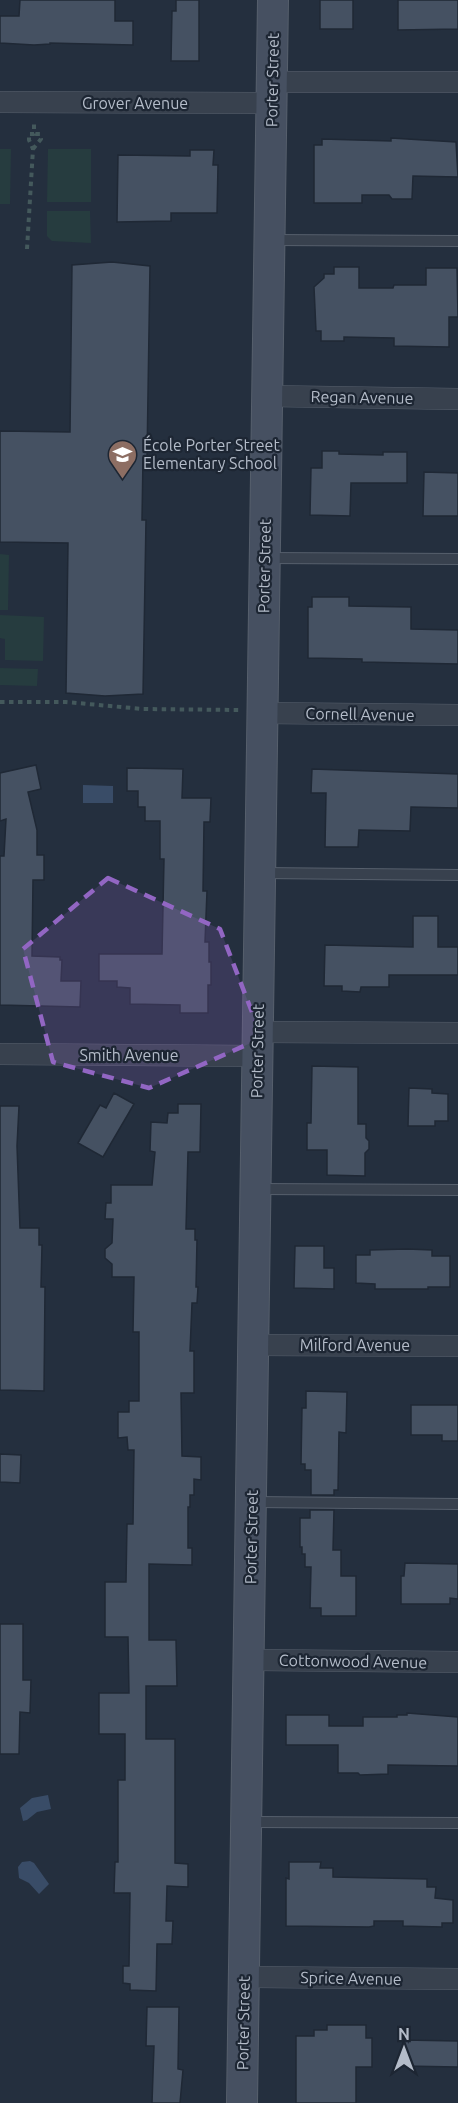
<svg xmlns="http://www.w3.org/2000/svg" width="458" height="2103" font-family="Ubuntu,sans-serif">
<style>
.green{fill:#263c3f}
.water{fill:#394c67}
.building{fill:#455162;stroke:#1f2835;stroke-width:1.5}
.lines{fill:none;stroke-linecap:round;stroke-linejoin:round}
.lane-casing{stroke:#565f6c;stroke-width:12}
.street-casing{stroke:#565f6c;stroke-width:22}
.secondary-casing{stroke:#565f6c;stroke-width:32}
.path{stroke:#44595c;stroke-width:4;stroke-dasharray:4.5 4.5;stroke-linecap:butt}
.lane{stroke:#38414e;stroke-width:10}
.street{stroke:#38414e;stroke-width:21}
.secondary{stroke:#465061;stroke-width:30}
.marked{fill:#9266c3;fill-opacity:0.2;stroke:#9266c3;stroke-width:4.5;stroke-dasharray:12 8;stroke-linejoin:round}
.labels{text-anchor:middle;stroke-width:4.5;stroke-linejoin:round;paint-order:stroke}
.street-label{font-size:16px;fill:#b4bcc9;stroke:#1d2633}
.poi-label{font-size:16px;fill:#b4bcc9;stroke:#1d2633;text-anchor:start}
</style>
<rect width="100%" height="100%" fill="#242f3e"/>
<path class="green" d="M0,149h11l-1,55h-10z
M48,149h43v53h-44z
M47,211h43l1,32 -39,-2 -5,-5z
M0,554l9,1 -1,55h-8z
M0,615l44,2 -1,44 -38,-1v-21l-5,-1z
M0,668l38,1 -1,17 -37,-1z"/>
<path class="water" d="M83,785l30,1v17h-30z
M48,1795l3,14 -14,3 -10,8 -4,1 -3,-13 12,-10z
M30,1861l4,2 15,21 -10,10 -10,-11 -10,-5 -1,-11 4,-5z"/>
<path class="building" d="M20,0h95v21h18v24l-83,-2v1l-16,1 -34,-2v-27h19z
M176,0h23v61h-28l1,-50h4z
M320,0h33v29h-33z
M398,0h60v29l-60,1z
M391,138l65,4 2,35 -45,-1 -1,23h-20l-3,-4h-27v8h-48v-58h8v-6l69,2z
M190,150h24l-1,15h5l-1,48h-46v8l-54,1 1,-67 72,1z
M112,262l38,4 -3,192h-4l-1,62h4l-3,174 -38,2 -39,-3 2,-150 -68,-1v-111l70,1 2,-167z
M334,267h25v21h34l1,-3h32v-17h31l1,49h-9v30l-55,-1v-8l-50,-1v4h-23v-10h-5l-2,-44 10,-9v-4h10z
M322,451h17v3l44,1v-3h24v31h-56l-1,33 -40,-1 1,-47h11z
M424,472l34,1v43h-35z
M312,597h37v9l62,1v22l47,1v34l-96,-2v-3l-54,-1v-51h4z
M36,765l5,24 -13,3 9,38v25h7v25h-11l-1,76 28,1v3h2l-1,21h20l-1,26 -80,-2v-149h4l2,-37 -6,2v-48z
M127,768l56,1 -1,29h29l-1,24h-6l-1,69h4l-2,51h4v20h2v23h-3v28h-28v-8l-50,-1v-16l-13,-1v-6h-18v-27h63l2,-95h-4v-38h-15v-14h-7v-16h-11z
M312,769l146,5v34l-47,-1 -1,24 -51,-1 -1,17h-33l1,-54h-15z
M413,916h25v31h20v28h-69v12h-28l-1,5 -18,-1v-5h-18l1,-41 88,2z
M312,1066l46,1v57h8v14l3,3v8l-4,4v23l-38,-1v-25h-20v-27h4z
M409,1088l23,1v4l16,1v27h-13v5h-27z
M114,1093l20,11 -31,53 -25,-14 22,-38 6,3z
M178,1104h23l-1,48h-12l-2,77h9v11h2l-1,47h2l-1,16h-5l-2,48h4v42h-13l1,63 19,1v23l-7,-1v16h-4v12h-2v41h4v17l-43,-1v76h27l1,46h-31v53h29v124l13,1v23l-21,-1 -1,35h7l-1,23h-15l-1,47 -26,-1v-6l-7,-1v-17h6l1,-73h-16l1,-31h3v-82h7v-46h-26v-41h30l-1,-56h-23v-55h21l1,-58h6l1,-74h-6l-1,-13 -9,1v-26h11v-11h10v-69h-6l1,-55h-22v-13l-7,-6v-9l7,-6 1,-24h-8l1,-16h5v-18h41l3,-33 -5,-1 1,-29 16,1 1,-10h10z
M0,1106h19l-2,40 3,82h19v17h3l-1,42h4l-1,104 -44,-1z
M295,1246h29v22h10v21l-40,-1z
M407,1249l25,1v6h18v31h-22v2h-53v-5l-19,-1v-28h14v-5z
M306,1391l41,1 -1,41 -7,-1 -1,58h-4v5h-23v-25h-6v-6h-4l1,-56h4z
M411,1405h47v36h-16v-6h-31z
M0,1454l21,1 -1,28 -20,-1z
M310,1510h24l-1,40h8v26h15v40h-35v-8h-11l1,-41h-6v-13h-3v-7h-2v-29h10z
M405,1563l53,1v35l-8,-1v6h-49v-28h3z
M0,1624h23v56h8l-1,33 -10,-1 -1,42h-19z
M407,1713l51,4v49l-70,-1v9l-28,1 -2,-2h-20v-28h-52v-30h43v11h34v-9h34v-2h10z
M289,1862h32l-1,6h13v9l94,2v8h9l-1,11 18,2v23h-11v4l-39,-1v-5h-29v5l-5,1 -83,-1v-48l3,1z
M147,2007h32l-1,62 5,1 -3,33h-28l2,-57h-8z
M327,2025h39v13h6v29h-16v36h-60v-67h18v-6h13z
M403,2040l55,1v26l-55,-1z"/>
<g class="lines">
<defs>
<path id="lane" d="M272,240l186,1
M266,558l192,1
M263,873l195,2
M257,1189l201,1
M251,1502l207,2
M248,1822l210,1"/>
<path id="street" d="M271,82h187
M0,102l271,1
M267,396l191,3
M262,713l196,2
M258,1032l200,1
M0,1054l257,2
M253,1345l205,1
M249,1660l209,2
M244,1977l214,2"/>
<path id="secondary" d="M242,2103l31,-2103"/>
</defs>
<use href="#lane" class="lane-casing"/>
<use href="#street" class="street-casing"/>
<use href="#secondary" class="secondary-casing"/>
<path class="path" d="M33,149l8,-10 -1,-5h-6
M27,249l6,-100 -4,-9v-6h5v-13
M0,702h66l77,7 96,1"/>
<use href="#lane" class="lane"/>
<use href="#street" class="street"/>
<use href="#secondary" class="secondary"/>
</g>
<path class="marked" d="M108,878l112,51 42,109 -113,50 -96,-26 -30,-113z"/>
<defs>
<symbol id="school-pin" viewBox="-11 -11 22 30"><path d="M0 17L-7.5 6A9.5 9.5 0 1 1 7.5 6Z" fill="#8d6e63" stroke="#1d2633"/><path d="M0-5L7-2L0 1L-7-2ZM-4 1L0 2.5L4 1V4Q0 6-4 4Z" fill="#fff"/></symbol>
</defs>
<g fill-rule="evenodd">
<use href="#school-pin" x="106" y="438" width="33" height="45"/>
</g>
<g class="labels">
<g class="street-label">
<text transform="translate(272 80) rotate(-89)" y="6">Porter Street</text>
<text x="135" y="109">Grover Avenue</text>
<text transform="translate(362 397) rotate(1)" y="6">Regan Avenue</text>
<text transform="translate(264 566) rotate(-89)" y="6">Porter Street</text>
<text transform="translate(360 714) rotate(1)" y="6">Cornell Avenue</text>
<text transform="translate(257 1051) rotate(-89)" y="6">Porter Street</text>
<text x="129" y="1061">Smith Avenue</text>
<text x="355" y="1351">Milford Avenue</text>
<text transform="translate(251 1537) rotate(-89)" y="6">Porter Street</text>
<text transform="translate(353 1661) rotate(1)" y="6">Cottonwood Avenue</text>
<text transform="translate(351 1978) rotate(1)" y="6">Sprice Avenue</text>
<text transform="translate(243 2023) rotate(-89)" y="6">Porter Street</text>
</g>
<g class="poi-label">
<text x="143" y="451">École Porter Street<tspan x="143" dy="18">Elementary School</tspan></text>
</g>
</g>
<g transform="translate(404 2049)" stroke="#1d2633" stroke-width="4.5" paint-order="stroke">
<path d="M0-4.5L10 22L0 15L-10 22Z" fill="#b4bcc9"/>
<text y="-9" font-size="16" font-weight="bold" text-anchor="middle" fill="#b4bcc9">N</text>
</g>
</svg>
